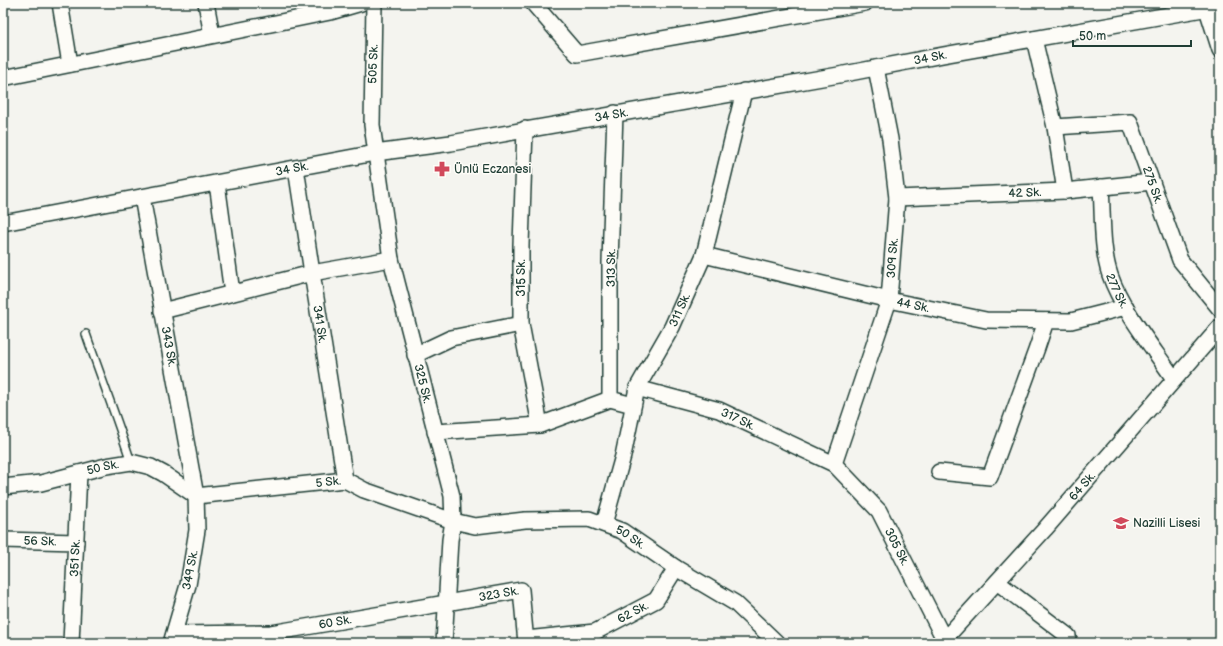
<svg xmlns="http://www.w3.org/2000/svg" width="1223" height="646" font-family="'Balsamiq Sans',sans-serif">
<style>
.lines{fill:none;stroke-linecap:round;stroke-linejoin:round}
.service-casing{stroke:#1f3d34;stroke-width:10}
.minor-casing{stroke:#1f3d34;stroke-width:18}
.service{stroke:#fdfcf7;stroke-width:7}
.minor{stroke:#fdfcf7;stroke-width:15}
.labels{text-anchor:middle;stroke-width:3;stroke-linejoin:round;paint-order:stroke}
.street-label{font-size:12px;fill:#1f3d34;stroke:#fdfcf7}
.poi-label{font-size:12px;fill:#1f3d34;stroke:#fdfcf7;text-anchor:start}
</style>
<rect width="100%" height="100%" fill="#f4f4ef"/>
<filter id="ink" filterUnits="userSpaceOnUse"><feTurbulence type="fractalNoise" baseFrequency=".025" numOctaves="2"/><feDisplacementMap in="SourceGraphic" scale="8" xChannelSelector="R" yChannelSelector="G"/><feConvolveMatrix kernelMatrix="1 2 1 2 8 2 1 2 1" color-interpolation-filters="sRGB"/></filter>
<g filter="url(#ink)">
<g class="lines">
<defs>
<path id="service" d="M86,334c15,43 31,85 45,128"/>
<g id="minor">
<path d="M60,3l10,61"/>
<path d="M206,3l6,32"/>
<path id="s1" d="M374,3l-2,122 19,134 61,237 1,25 -3,19 -6,103"/>
<path d="M533,3l44,51 288,-51"/>
<path d="M1207,9l13,41"/>
<path d="M1034,39l21,88 10,64"/>
<path d="M3,78l327,-66 31,-9"/>
<path d="M615,113l-5,149v137l23,6"/>
<path id="s2" d="M1055,127l75,-5 50,138 40,49"/>
<path d="M525,129l-4,116v79l19,101"/>
<path id="s3" d="M296,168l16,105 33,207"/>
<path d="M217,183l15,110"/>
<path id="s4" d="M1101,187c2,29 0,61 9,88 12,35 44,74 64,104"/>
<path id="s5" d="M142,197l54,299 1,34 -9,55 -17,58"/>
<path id="s6" d="M897,198l168,-7 87,-9"/>
<path id="s7" d="M3,223l372,-70 76,-10 388,-68 104,-20 277,-49"/>
<path id="s8" d="M704,255l185,45 97,20 85,1 55,-14"/>
<path d="M162,311l150,-38 79,-14"/>
<path d="M415,355l36,-17 70,-14"/>
<path id="s9" d="M637,388l82,22 115,54 45,47 65,128"/>
<path d="M435,432l105,-7 70,-26"/>
<path id="s10" d="M834,464l55,-164 8,-102 -7,-59 -14,-71"/>
<path d="M939,472l51,5 47,-129 9,-27"/>
<path id="s11" d="M3,487l38,-4 65,-17 25,-4 20,5 13,7 32,22"/>
<path id="s12" d="M196,496l149,-16 19,10 89,31 22,5 50,-6 64,-1 33,12 54,37 59,35 42,40"/>
<path id="s13" d="M604,524l19,-68 14,-68 35,-61 32,-72 40,-164"/>
<path id="s14" d="M3,540l73,2"/>
<path d="M997,582l71,54 -1,7"/>
<path id="s15" d="M174,634l97,-1 250,-43 5,53"/>
<path id="s16" d="M526,639l69,-7 61,-32 20,-32"/>
<path id="s17" d="M71,643l8,-170"/>
<path id="s18" d="M941,643l104,-114 175,-202"/>
</g>
</defs>
<use href="#service" class="service-casing"/>
<use href="#minor" class="minor-casing"/>
<use href="#service" class="service"/>
<use href="#minor" class="minor"/>
</g>
</g>
<defs>
<symbol id="pharmacy-bare" viewBox="-9 -9 18 18"><path d="M-2-6h4v4h4v4h-4v4h-4v-4h-4v-4h4Z" fill="#d1495b" stroke="#fdfcf7" stroke-width="2.5" paint-order="stroke"/></symbol>
<symbol id="school-bare" viewBox="-9 -9 18 18"><path d="M0-5L7-2L0 1L-7-2ZM-4 1L0 2.5L4 1V4Q0 6-4 4Z" fill="#d1495b" stroke="#fdfcf7" stroke-width="2.5" paint-order="stroke"/></symbol>
</defs>
<g fill-rule="evenodd">
<use href="#pharmacy-bare" x="431" y="158" width="22" height="22"/>
<use href="#school-bare" x="1110" y="512" width="22" height="22"/>
</g>
<g class="labels">
<g class="street-label">
<text dy="4" stroke="none"><textPath href="#s7" startOffset="942">34 Sk.</textPath></text>
<text transform="translate(373 64) rotate(-88)" y="4">505 Sk.</text>
<text dy="4" stroke="none"><textPath href="#s7" startOffset="618">34 Sk.</textPath></text>
<text dy="4" stroke="none"><textPath href="#s7" startOffset="294">34 Sk.</textPath></text>
<text dy="4" stroke="none"><textPath href="#s2" startOffset="142">275 Sk.</textPath></text>
<text dy="4" stroke="none"><textPath href="#s6" startOffset="128">42 Sk.</textPath></text>
<text dy="4" stroke="none"><textPath href="#s10" startOffset="215">309 Sk.</textPath></text>
<text transform="translate(611 268) rotate(-89)" y="4">313 Sk.</text>
<text transform="translate(521 278) rotate(-90)" y="4">315 Sk.</text>
<text dy="4" stroke="none"><textPath href="#s4" startOffset="106">277 Sk.</textPath></text>
<text dy="4" stroke="none"><textPath href="#s8" startOffset="215">44 Sk.</textPath></text>
<text dy="4" stroke="none"><textPath href="#s13" startOffset="229">311 Sk.</textPath></text>
<text dy="4" stroke="none"><textPath href="#s3" startOffset="158">341 Sk.</textPath></text>
<text dy="4" stroke="none"><textPath href="#s5" startOffset="152">343 Sk.</textPath></text>
<text dy="4" stroke="none"><textPath href="#s1" startOffset="386">325 Sk.</textPath></text>
<text dy="4" stroke="none"><textPath href="#s9" startOffset="106">317 Sk.</textPath></text>
<text dy="4" stroke="none"><textPath href="#s11" startOffset="102">50 Sk.</textPath></text>
<text dy="4" stroke="none"><textPath href="#s12" startOffset="133">5 Sk.</textPath></text>
<text dy="4" stroke="none"><textPath href="#s18" startOffset="211">64 Sk.</textPath></text>
<text dy="4" stroke="none"><textPath href="#s12" startOffset="448">50 Sk.</textPath></text>
<text dy="4" stroke="none"><textPath href="#s14" startOffset="37">56 Sk.</textPath></text>
<text dy="4" stroke="none"><textPath href="#s9" startOffset="317">305 Sk.</textPath></text>
<text dy="4" stroke="none"><textPath href="#s17" startOffset="85">351 Sk.</textPath></text>
<text transform="translate(190 570) rotate(-79)" y="4">349 Sk.</text>
<text dy="4" stroke="none"><textPath href="#s15" startOffset="328">323 Sk.</textPath></text>
<text dy="4" stroke="none"><textPath href="#s16" startOffset="112">62 Sk.</textPath></text>
<text dy="4" stroke="none"><textPath href="#s15" startOffset="162">60 Sk.</textPath></text>
</g>
<g class="poi-label">
<text x="454" y="173">Ünlü Eczanesi</text>
<text x="1133" y="527">Nazilli Lisesi</text>
</g>
</g>
<rect width="1223" height="646" fill="none" stroke="#fdfcf7" stroke-width="16"/>
<rect x="8" y="8" width="1207" height="630" fill="none" stroke="#1f3d34" stroke-width="1.5" filter="url(#ink)"/>
<path d="M1073 40v6h118v-6" fill="none" stroke="#1f3d34" stroke-width="2"/>
<text x="1079" y="40" font-size="12" fill="#1f3d34" stroke="#fdfcf7" stroke-width="3" paint-order="stroke">50 m</text>
</svg>
